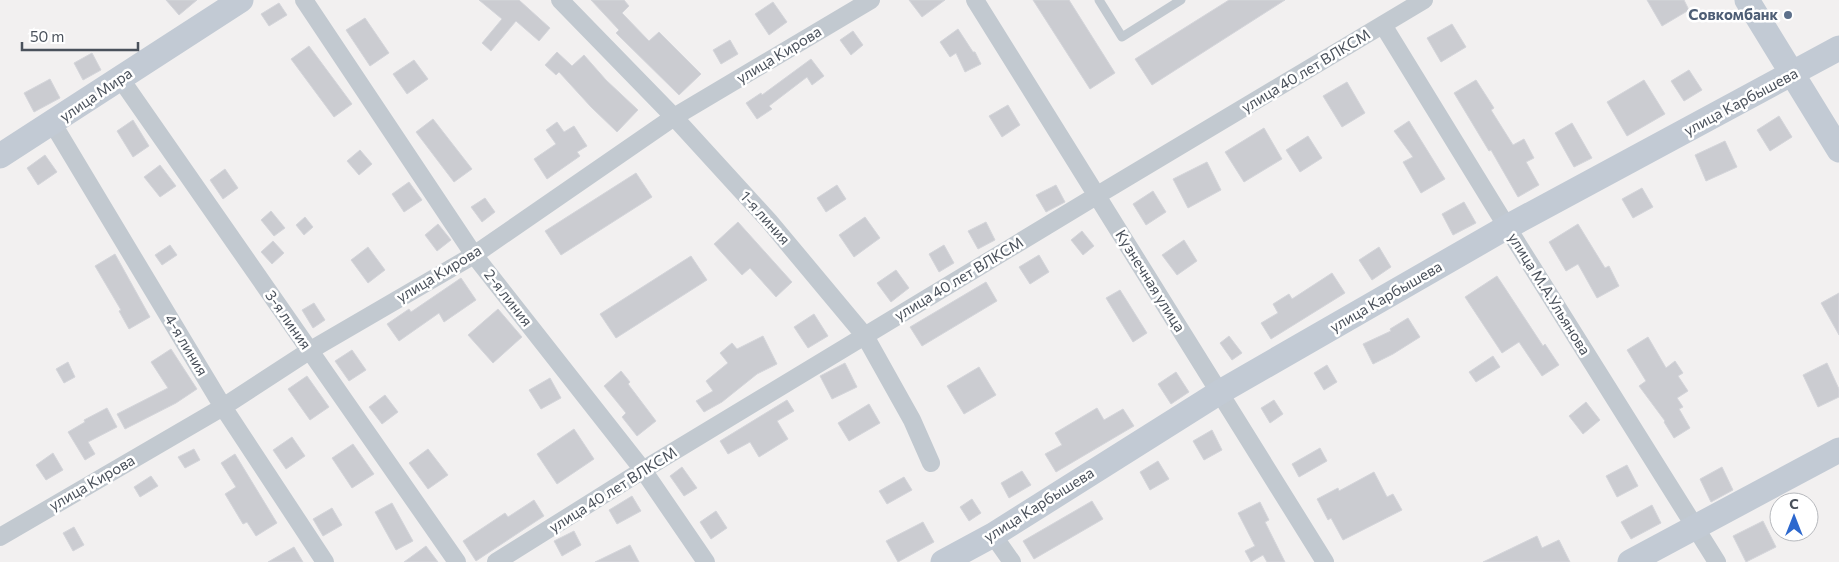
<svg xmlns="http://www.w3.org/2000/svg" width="1839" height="562" font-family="Commissioner,sans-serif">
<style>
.building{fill:#cbccd1;stroke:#d4d5da}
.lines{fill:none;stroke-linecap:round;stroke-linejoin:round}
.lane{stroke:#c2c9d0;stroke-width:9}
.street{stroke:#c2c9d0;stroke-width:18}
.secondary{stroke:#c2cad4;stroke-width:25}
.service-dot{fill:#5c6f8a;stroke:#fff;stroke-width:2}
.labels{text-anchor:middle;stroke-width:5;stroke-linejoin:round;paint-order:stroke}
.service-label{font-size:15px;font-weight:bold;fill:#4e5e75;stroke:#fff;text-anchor:end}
.street-label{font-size:15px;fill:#4a515b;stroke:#fff}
</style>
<rect width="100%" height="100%" fill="#f2f0f0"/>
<path class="building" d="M166,0h31l-18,15z
M479,0h40l31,28 -11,13 -23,-20 -25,30 -9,-8 20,-24z
M591,0h33l5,6 -7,7 27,28 10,-9 42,42 -22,21 -63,-62 3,-3z
M909,0h36l-23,17z
M1033,0h36l46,73 -25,16z
M1229,0h56l-133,85 -17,-26z
M1647,0h37l5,10 -27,16z
M773,2l14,20 -18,13 -14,-21z
M279,3l8,12 -18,11 -8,-12z
M365,18l24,35 -19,13 -24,-36z
M1452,24l14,23 -25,15 -14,-24z
M958,29l15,23h2l6,12 -16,8 -9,-19 -6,4 -10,-15z
M853,31l10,14 -12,10 -11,-15z
M730,40l8,14 -17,10 -8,-14z
M309,46l43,58 -18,13 -43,-58z
M557,52l15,14 12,-11 22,25 32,30 -21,22 -26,-25 -32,-35 -3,3 -11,-10z
M92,53l9,17 -18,10 -9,-17z
M811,59l13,17 -12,9 -5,-8 -38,29 3,3 -15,10 -11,-16 15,-10 1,2z
M414,60l14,19 -21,15 -14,-20z
M1689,70l13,20 -18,11 -13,-20z
M50,79l10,19 -26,14 -10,-19z
M1476,80l18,28 -3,2 22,35 11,-6 10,19 -8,4 13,23 -21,12 -27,-47 -2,1 -35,-58z
M1644,80l21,34 -38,22 -20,-34z
M1347,82l18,31 -23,14 -19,-31z
M1008,105l12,20 -18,12 -13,-21z
M1779,116l13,21 -22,14 -13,-21z
M433,119l39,50 -18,13 -38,-50z
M133,120l16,26 -16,11 -16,-26z
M1409,121l36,58 -24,14 -18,-31 10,-5 -19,-26z
M557,122l7,10 10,-6 13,20 -10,6 3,4 -33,23 -13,-20 22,-15 -10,-14z
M1572,123l20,35 -18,9 -19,-34z
M1264,128l18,31 -38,23 -19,-30z
M1308,136l14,22 -22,14 -14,-22z
M1725,141l12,26 -31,14 -11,-26z
M360,150l12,14 -13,11 -12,-14z
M45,155l12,17 -19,13 -11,-17z
M1207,162l14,28 -33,18 -15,-29z
M160,165l16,21 -16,11 -16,-20z
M225,169l13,19 -15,11 -13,-19z
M636,173l16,24 -91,58 -16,-24z
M409,182l13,18 -18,12 -12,-18z
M837,185l9,14 -20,13 -9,-14z
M1056,185l9,17 -19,10 -10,-17z
M1642,188l11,19 -20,11 -11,-19z
M1153,191l13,21 -20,13 -13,-21z
M485,198l10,14 -13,10 -11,-15z
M1464,202l12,21 -23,12 -11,-21z
M271,211l14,17 -11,8 -13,-16z
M305,217l8,10 -9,8 -8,-10z
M865,217l15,21 -26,19 -15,-22z
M738,222l54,60 -16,15 -26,-29 -8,7 -28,-31z
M986,222l9,18 -17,9 -10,-18z
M438,224l13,16 -14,11 -12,-16z
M1578,224l27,44 4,-2 10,20 -22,12 -19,-34 -12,7 -17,-29z
M1082,231l12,15 -11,9 -12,-15z
M1184,240l13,21 -20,14 -15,-20z
M273,241l11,12 -12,11 -11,-12z
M170,245l7,10 -15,10 -7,-10z
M944,245l10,18 -15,9 -10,-18z
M368,247l17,23 -17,13 -17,-23z
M1379,247l12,20 -19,13 -13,-20z
M115,254l35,63 -21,12 -10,-18 2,-1 -26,-44z
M1039,255l10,17 -19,12 -11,-17z
M691,256l16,24 -91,58 -16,-24z
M896,270l13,18 -18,14 -14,-19z
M1332,273l13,20 -74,46 -10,-16 17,-10 -5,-9 16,-10 3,5z
M1497,276l46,70 2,-2 14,21 -17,11 -23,-34 -17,11 -37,-56z
M461,278l15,22 -32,22 -5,-9 -40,28 -12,-17 22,-15 2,3z
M986,282l11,19 -75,45 -12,-19z
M1120,290l27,43 -14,9 -27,-44z
M1839,293v42l-18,-32z
M314,303l11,17 -12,8 -11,-18z
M498,309l24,28 -29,26 -25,-28z
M814,314l14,22 -20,12 -14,-21z
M1408,318l12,19 -27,17 -20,10 -10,-20 28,-13 -1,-2z
M763,336l14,28 -20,10 -35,28 -18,10 -8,-11 17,-10 -7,-10 22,-18 -8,-10 12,-10 5,6z
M1229,336l13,17 -10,7 -12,-17z
M1648,337l18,31 9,-7 8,12 -5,3 10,15 -11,7 6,9 -4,2 11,19 -16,10 -10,-16 1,-1 -26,-35 7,-5 -19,-31z
M171,349l26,40 -21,14 -51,26 -8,-15 51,-26 -17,-26z
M352,350l14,20 -17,11 -14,-20z
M1493,356l7,11 -24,15 -7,-10z
M68,362l7,15 -11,6 -8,-14z
M845,363l12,24 -25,12 -12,-23z
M1827,363l12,26v8l-21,10 -15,-32z
M1327,365l10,17 -13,8 -10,-17z
M979,367l17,28 -32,19 -17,-28z
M621,371l9,11 -2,2 28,37 -19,15 -15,-19 4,-4 -22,-27z
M1176,372l13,20 -18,12 -13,-20z
M307,376l22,31 -19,13 -22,-31z
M550,378l11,20 -20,11 -12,-19z
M385,395l13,17 -16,12 -13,-17z
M787,400l7,11 -17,10 11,18 -29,18 -9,-15 -22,12 -8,-13z
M1274,400l9,14 -13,9 -9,-15z
M1586,402l14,18 -17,14 -14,-18z
M869,404l11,19 -31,18 -11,-18z
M107,408l10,19 -29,15 7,12 -10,6 -17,-28 17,-10 -1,-2z
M1097,408l7,12 19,-11 11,17 -78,46 -11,-18 17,-9 -7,-12z
M574,429l20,30 -37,25 -20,-30z
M1212,430l10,20 -18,10 -11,-19z
M292,437l13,19 -19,13 -13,-19z
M353,444l21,30 -22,14 -20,-30z
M1320,448l7,13 -28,16 -7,-13z
M194,449l6,11 -15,8 -7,-11z
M428,449l20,26 -20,14 -19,-26z
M53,453l10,17 -17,10 -10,-15z
M235,454l42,69 -21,13 -9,-14 -4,2 -18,-30 11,-7 -15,-24z
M1158,461l11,18 -19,11 -10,-18z
M1627,465l11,21 -21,11 -11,-21z
M682,467l15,21 -13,8 -14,-20z
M1722,467l11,23 -22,12 -11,-23z
M1022,471l9,14 -22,13 -8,-15z
M1374,472l13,25 6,-3 9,16 -59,30 -12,-22 -3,2 -11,-21 21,-11 1,3z
M151,476l7,10 -18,11 -6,-10z
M904,477l8,13 -25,14 -8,-13z
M632,496l9,15 -24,13 -8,-14z
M972,499l9,14 -12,8 -9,-14z
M534,500l10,16 -68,45 -13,-20 42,-28 3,4z
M1092,501l11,18 -69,40 -11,-18z
M1260,502l9,18 -4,2 20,40h-18l-4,-7 -12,7 -6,-11 10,-5 -17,-33z
M392,503l21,38 -17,9 -21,-38z
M1652,505l9,18 -30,16 -10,-17z
M332,508l10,17 -19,11 -10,-17z
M716,511l11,17 -16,11 -11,-17z
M1763,521l13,26 -30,15 -13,-26z
M923,522l11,20 -36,20 -12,-21z
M74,527l10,18 -11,6 -10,-18z
M574,531l7,14 -19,11 -8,-15z
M1537,536l5,12 17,-8 11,22h-87z
M630,545l9,17h-44z
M426,546l12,16h-34z
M294,547l9,15h-35z"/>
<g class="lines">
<path class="lane" d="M1099,0l23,37 59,-37"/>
<path class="street" d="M304,0l170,255 169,215 63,92
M560,0l114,117 95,104 96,115 47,84 19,43
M975,0l350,562
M1383,25l124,202 210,335
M120,78l337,484
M53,124l170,283 102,155
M993,535l19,27
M0,537l223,-130 86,-56 165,-96 200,-138 197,-117
M496,562l147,-92 453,-274 328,-196"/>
<path class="secondary" d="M1747,0l92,150
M0,156l241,-156
M943,562l50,-27 227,-143 287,-165 332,-179
M1630,562l209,-112"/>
</g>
<circle class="service-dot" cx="1788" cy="15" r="5"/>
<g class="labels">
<g class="service-label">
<text x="1778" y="20">Совкомбанк</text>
</g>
<g class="street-label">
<text transform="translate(779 55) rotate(-31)" y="5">улица Кирова</text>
<text transform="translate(1306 71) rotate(-31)" y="5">улица 40 лет ВЛКСМ</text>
<text transform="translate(96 95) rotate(-34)" y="5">улица Мира</text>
<text transform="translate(1741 102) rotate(-28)" y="5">улица Карбышева</text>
<text transform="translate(765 218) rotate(48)" y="5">1-я линия</text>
<text transform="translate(439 274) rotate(-31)" y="5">улица Кирова</text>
<text transform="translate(959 279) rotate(-31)" y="5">улица 40 лет ВЛКСМ</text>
<text transform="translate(1150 281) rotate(58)" y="5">Кузнечная улица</text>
<text transform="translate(1549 294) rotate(58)" y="5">улица М.А.Ульянова</text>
<text transform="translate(1386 297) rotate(-30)" y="5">улица Карбышева</text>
<text transform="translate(508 298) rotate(52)" y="5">2-я линия</text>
<text transform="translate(288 320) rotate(55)" y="5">3-я линия</text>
<text transform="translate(186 345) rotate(59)" y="5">4-я линия</text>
<text transform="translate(92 483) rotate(-30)" y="5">улица Кирова</text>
<text transform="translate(613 490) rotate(-32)" y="5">улица 40 лет ВЛКСМ</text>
<text transform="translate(1039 505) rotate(-32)" y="5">улица Карбышева</text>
</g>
</g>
<g transform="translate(1794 517)"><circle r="24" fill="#ffffff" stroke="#b7b9bd"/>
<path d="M0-4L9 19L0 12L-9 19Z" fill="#2d68ce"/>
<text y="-8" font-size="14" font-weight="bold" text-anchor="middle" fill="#4a515b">С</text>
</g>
<path d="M22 42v8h116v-8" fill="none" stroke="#4a515b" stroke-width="2.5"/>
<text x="30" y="42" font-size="15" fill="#4a515b" stroke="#ffffff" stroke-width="4" paint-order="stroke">50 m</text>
</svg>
